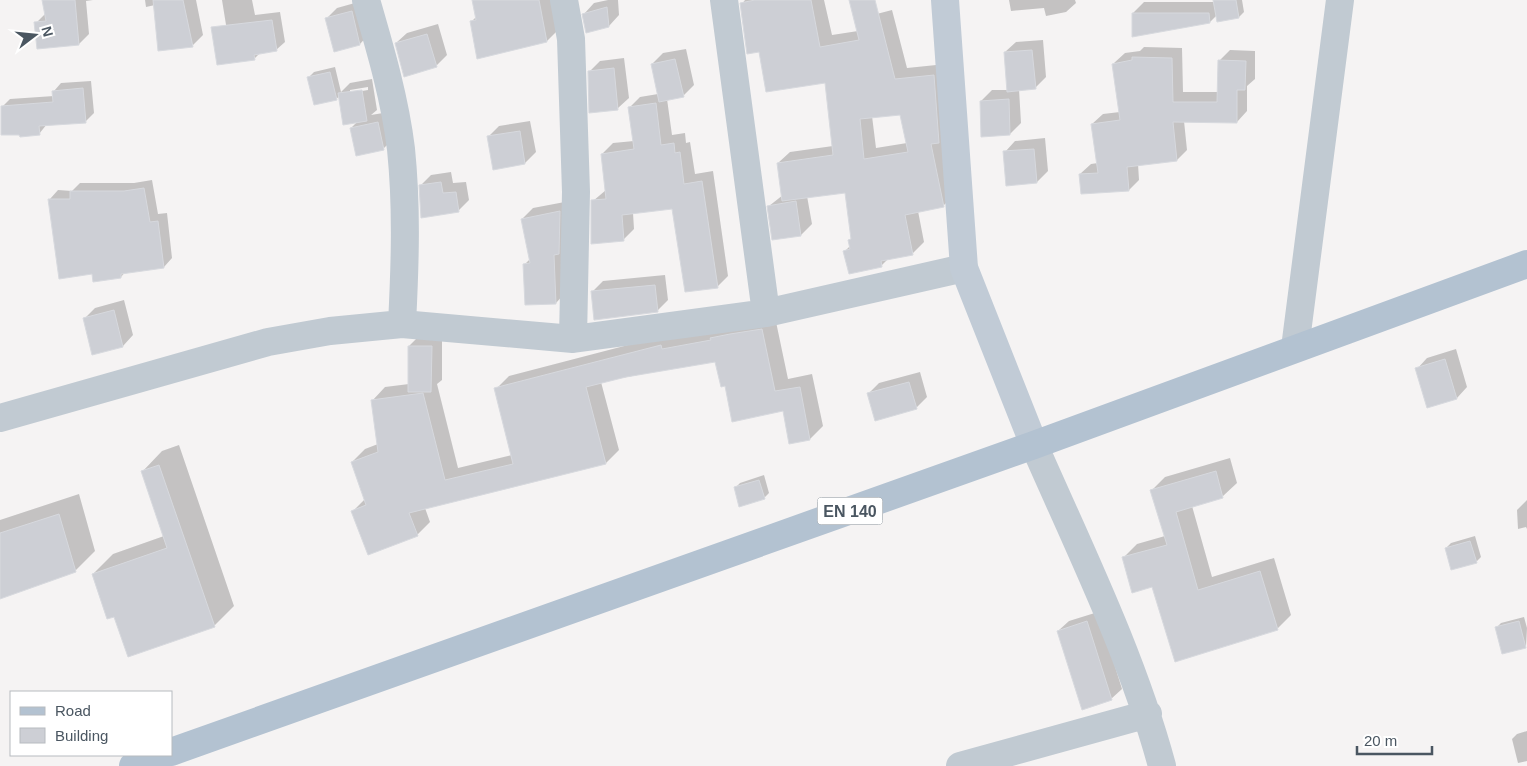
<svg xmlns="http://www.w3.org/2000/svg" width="1527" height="766" font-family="Arial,sans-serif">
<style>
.shadow{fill:#0003;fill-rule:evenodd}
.building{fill:#cdcfd5;stroke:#d7d9de;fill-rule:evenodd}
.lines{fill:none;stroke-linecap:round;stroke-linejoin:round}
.street{stroke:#c1cad2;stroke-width:28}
.secondary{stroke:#c1cbd6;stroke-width:28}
.primary{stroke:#b3c2d1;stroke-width:28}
.labels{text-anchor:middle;stroke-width:5;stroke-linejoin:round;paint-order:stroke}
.shield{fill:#fff;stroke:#808990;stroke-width:1}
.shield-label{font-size:16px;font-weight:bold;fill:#4a5661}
</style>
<rect width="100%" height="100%" fill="#f5f3f3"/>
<path class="shadow" d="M44,0h49l-7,1 3,33 -10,10 -43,-21 10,-10z
M145,0h51l7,35 -11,11 -37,-41 -9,2z
M222,0h30l3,15 25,-3 5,30 -9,8 -16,3 -6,6 -22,3z
M473,0h79l6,30 -11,11 -76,-19 5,-5z
M608,0h10l1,15 -10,11 -25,-12 10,-11z
M745,0h79l8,35 26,-4 11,-15 23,-6 15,58 39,-4 9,130 -12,12 -25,5 6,31 -12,12 -23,4 -8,8 -36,-15 5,-5 -1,-5 3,-3 -6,-47 -39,5 5,28 -11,11 -28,4 -4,-33 14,-11 -5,-32 12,-11 43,-6 -7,-65 -66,-31 -18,-46zM901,113l6,30 -31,5 -4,-32z
M1009,0h66l1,3 -10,9 -20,4 -2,-8 -33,3z
M1216,0h26l2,12 -5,5 -22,-2 -7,7 -77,-9 11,-11h70z
M362,1l8,32 -10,11 -34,-25 11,-11z
M438,24l9,31 -11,11 -40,-23 11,-10z
M1043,40l3,37 -11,11 -16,1 2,34 -11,11 -29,-33 11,-11h16l-3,-38 11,-10z
M1144,47l38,1 1,44h36v-31l11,-11 25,1v28l-8,7v25l-10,11 -53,-1 3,29 -10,10 -39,4 1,16 -10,10 -49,-16 11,-10 7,-1 -6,-39 11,-10 17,-2 -6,-49 11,-10 15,-2z
M686,49l8,36 -11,11 -16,3 5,36 13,-2 1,10 4,-1 5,32 18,-3 15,105 -11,11 -44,-80 -40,6 1,16 -11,11 -30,-39 13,-11 -4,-36 11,-11 21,-2 -4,-34 10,-10 18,-3 -6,-30 11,-11z
M624,58l5,40 -11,10 -29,-36 11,-11z
M335,67l6,25 9,-9 22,-4 5,31 -6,5 18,-3 5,26 -11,11 -32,-21 7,-7 -18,-25 -4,3 -27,-22 5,-5zM368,87v3l-18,3v-3z
M91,81l3,32 -8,8 -39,3 -8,10 -37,-27 8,-8 44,-3v-5l7,-8z
M530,121l6,31 -11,11 -37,-26 11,-11z
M1045,138l3,33 -11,11 -32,-30 10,-11z
M451,172l2,11 13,-1 3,18 -11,11 -37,-26 10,-10z
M152,180l6,34 9,-1 5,45 -8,9 -38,4 -5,6 -28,-4 -43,-74 8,-9 14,1 8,-8h54z
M570,201l-4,91 -10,11 -31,-39 5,-5 -8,-40 11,-11z
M665,275l3,25 -11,11 -65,-19 11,-11z
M124,300l9,35 -10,11 -39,-27 11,-11z
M775,317l13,62 24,-5 11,52 -13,13 -26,-29 -58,-25 -10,-25 -115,22 18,68 -13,13 -181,45 5,14 -13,13 -64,-24 12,-12 -13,-37 13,-13 13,-5 -6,-43 13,-14 24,-3v-38l11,-11 22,1v44l-5,4 21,84 54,-13 -16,-66 13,-13 165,-43z
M1456,349l11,38 -10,11 -40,-29 10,-11z
M920,372l7,25 -11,11 -47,-15 10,-10z
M179,445l55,161 -20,20 -100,-11 -21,-41 20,-20 51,-18 -22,-64 20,-21z
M1230,458l7,25 -14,13 -31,10 20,71 62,-19 17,57 -14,14 -125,-44 -29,-27 14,-14 28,-8 -14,-45 14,-14z
M764,475l5,18 -5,5 -29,-10 5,-5z
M79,494l16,57 -20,20 -75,27v-78z
M1527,500v29l-1,-2 -8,2 -1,-19z
M1475,536l6,21 -5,5 -30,-14 5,-5z
M1098,612l24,77 -11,10 -53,-68 11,-10z
M1524,617l3,11 -1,18 -30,-18 5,-5z
M1527,731v30l-9,2 -6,-24 5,-5z"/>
<path class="building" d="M42,0h33l4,45 -42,4 -3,-27 12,-1z
M153,0h30l10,47 -35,4z
M472,0h67l8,42 -70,17 -7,-38 6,-1z
M755,0h56l9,47 39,-7 -10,-40h26l20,79 39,-4 5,68 -8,1 13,63 -39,8 8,40 -32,6 1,6 -33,7 -6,-23 7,-2 -2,-9 3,-1 -6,-46 -63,8 -5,-38 56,-8 -8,-72 -59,9 -7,-40 -12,2 -7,-51zM900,115l8,37 -44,7 -4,-40z
M1213,0h23l3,18 -22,4z
M607,7l2,20 -23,6 -4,-19z
M352,11l8,34 -26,7 -9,-34z
M1132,13h77l1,10 -78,14z
M272,20l5,31 -23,4 1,5 -38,5 -6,-38z
M427,34l10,33 -33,10 -9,-34z
M1032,50l4,39 -29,3 -3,-40z
M1132,57l40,1 1,44h44l1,-42 28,1 -1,29h-8v33l-64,-1 4,39 -50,6 2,24 -48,3 -2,-20 19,-1 -7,-49 29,-4 -8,-56 20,-4z
M675,59l9,38 -25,5 -8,-38z
M614,68l4,42 -29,3 -1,-42z
M330,72l7,28 -23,5 -7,-28z
M83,88l3,35 -47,3 1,9 -20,2 -1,-2h-18v-29l52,-4 -1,-11z
M362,90l5,31 -24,4 -5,-32z
M1009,99l1,36 -29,2 -1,-36z
M656,103l5,42 13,-2 1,10 5,-1 4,32 18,-3 16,107 -33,4 -13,-83 -50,6 2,26 -33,3v-44l15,-1 -5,-45 33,-5 -6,-42z
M378,122l6,28 -28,6 -6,-28z
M520,131l5,33 -32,6 -6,-34z
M1034,149l3,34 -31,3 -3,-35z
M441,182l2,11 13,-1 3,20 -38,6 -2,-33z
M144,188l6,34 8,-1 6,47 -43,6v4l-28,4 -1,-8 -33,5 -11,-80h22v-8h54z
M796,201l5,35 -29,4 -5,-34z
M560,211l-1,43 -5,1 2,49 -31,1 -2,-41 7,-1 -9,-44z
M655,285l3,27 -64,8 -3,-29z
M114,310l9,37 -31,8 -9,-37z
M762,329l13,62 25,-4 10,53 -21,4 -6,-33 -51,11 -7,-36 -4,1 -6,-25 -89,15 -40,10 20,77 -197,49 9,23 -50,19 -17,-44 15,-6 -15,-43 27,-10 -7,-52 52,-7 22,87 68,-16 -19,-76 167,-43 1,4 49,-9 -1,-2 20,-4z
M408,346h24l-1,46h-23z
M1445,359l12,40 -30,9 -12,-40z
M909,382l8,27 -42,12 -8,-28z
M159,465l56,162 -87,30 -14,-40 -7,2 -15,-45 75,-26 -26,-77z
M1216,471l7,27 -47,14 22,78 62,-19 18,59 -103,32 -23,-75 -20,6 -10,-36 45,-12 -17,-55z
M759,480l6,19 -26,8 -5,-20z
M59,514l17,58 -76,27v-66z
M1470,541l7,22 -26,7 -6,-22z
M1087,621l25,79 -30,10 -25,-79z
M1519,621l7,27 -24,6 -7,-27z"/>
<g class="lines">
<path class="street" d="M366,0c14,48 29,99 35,149 6,59 4,116 1,175
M564,0l7,39 5,153 -3,147
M724,0l42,313
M1295,348l45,-348
M0,418l268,-76 62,-11 72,-7 171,15 193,-26 198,-45
M1034,445c46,105 98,210 128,321
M960,766l188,-52"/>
<path class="secondary" d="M945,0l19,268 70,177"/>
<path class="primary" d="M171,752l863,-307 493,-181
M133,766l31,-11"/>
</g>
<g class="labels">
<rect class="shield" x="817.5" y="497.5" width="65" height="27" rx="4"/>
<g class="shield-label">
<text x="850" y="517">EN 140</text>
</g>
</g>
<rect x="10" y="691" width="162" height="65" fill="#ffffff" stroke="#b7bbc0"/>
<rect x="20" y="707" width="25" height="8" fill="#b3c2d1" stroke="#b7bbc0"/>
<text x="55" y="716" font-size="15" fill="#4a5661">Road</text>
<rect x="20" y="728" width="25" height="15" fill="#cdcfd5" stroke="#b7bbc0"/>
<text x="55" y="741" font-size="15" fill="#4a5661">Building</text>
<g transform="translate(35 35) rotate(74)" stroke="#ffffff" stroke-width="4" paint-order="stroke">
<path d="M0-4L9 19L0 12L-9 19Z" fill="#4a5661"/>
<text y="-8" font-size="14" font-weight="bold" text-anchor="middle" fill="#4a5661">N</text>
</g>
<path d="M1357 746v8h75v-8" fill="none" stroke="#4a5661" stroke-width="2.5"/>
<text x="1364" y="746" font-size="15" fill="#4a5661" stroke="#ffffff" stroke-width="4" paint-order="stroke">20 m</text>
</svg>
